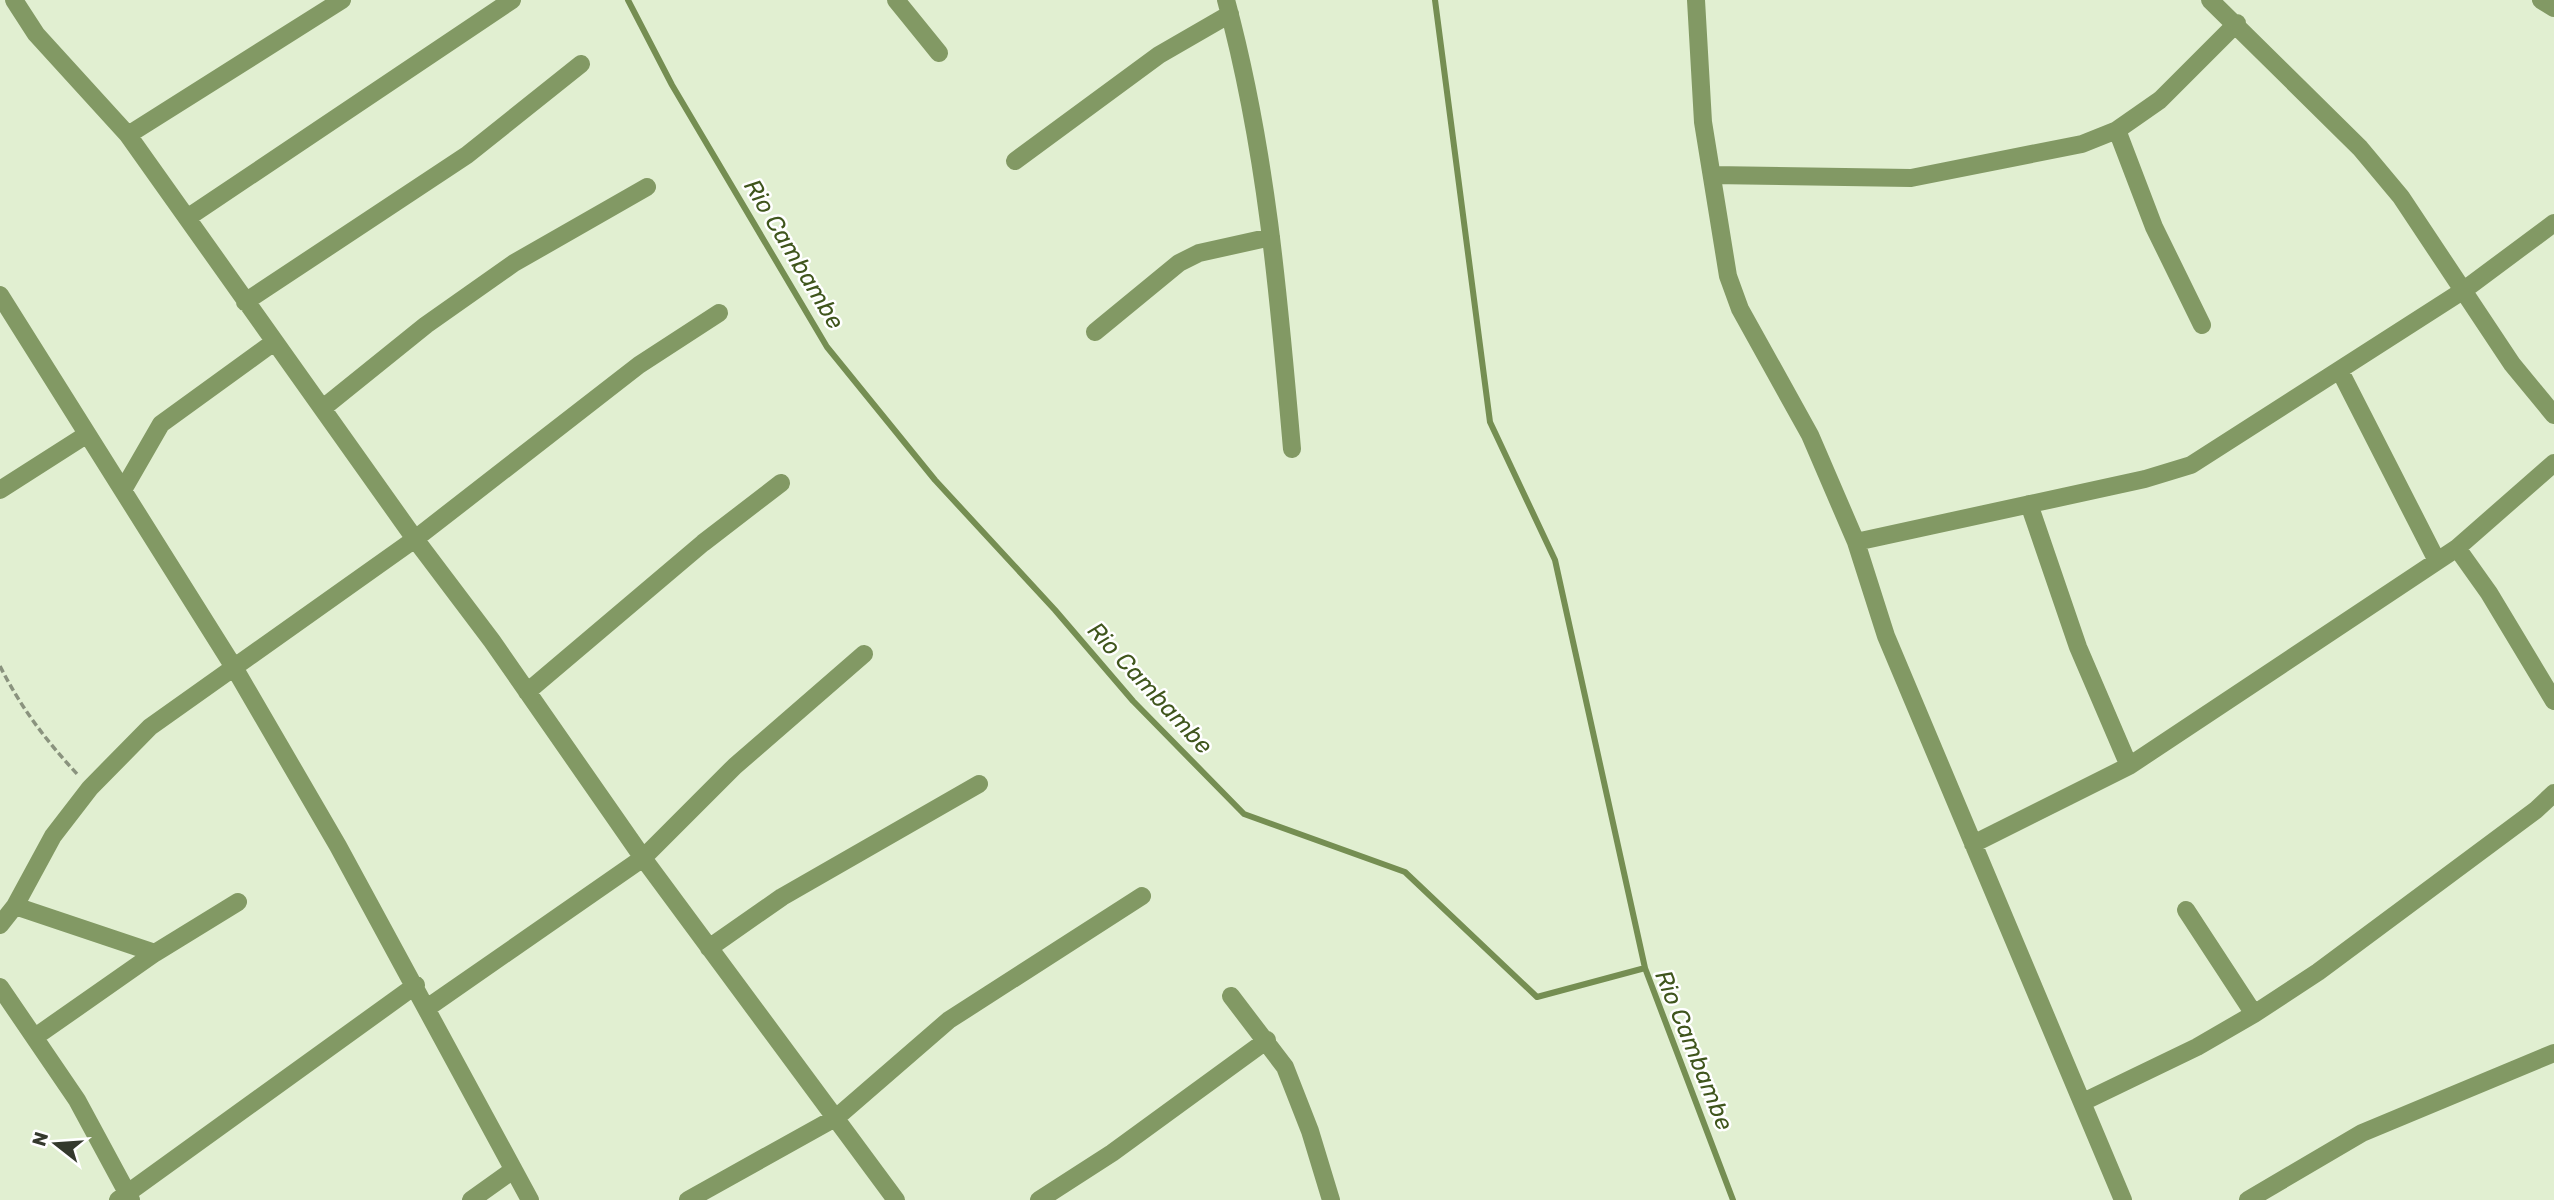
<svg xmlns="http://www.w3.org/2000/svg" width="2554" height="1200" font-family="Rubik,sans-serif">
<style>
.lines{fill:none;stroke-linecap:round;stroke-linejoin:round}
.stream{stroke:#758e52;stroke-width:6}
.path{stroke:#8a937e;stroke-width:3.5;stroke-dasharray:7 3.5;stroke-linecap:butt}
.minor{stroke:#829964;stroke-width:18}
.labels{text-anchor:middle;stroke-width:5;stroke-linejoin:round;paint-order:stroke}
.water-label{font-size:24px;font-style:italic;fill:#3f551c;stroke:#fff}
</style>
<rect width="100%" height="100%" fill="#e1efd1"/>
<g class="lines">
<path class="stream" d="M628,0l44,85 155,262 108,133 120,130 78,91 111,113 161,58 132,125 108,-29 88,232
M1435,0l55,422 65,138 90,408"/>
<path class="path" d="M0,666c21,42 47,76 79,110"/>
<path class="minor" d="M14,0l22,34 92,101 287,404 77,102 151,217 253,342
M896,0l43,53
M1226,0c40,147 53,298 66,449
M1696,0l7,122 25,154 12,33 70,126 46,107 30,94 237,564
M2210,0l150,148 41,49 111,167 42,51
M2541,0l13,8
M2117,130l37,97 48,98
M128,135l214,-135
M1015,161l144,-106 71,-41
M1712,175l199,3 171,-34 35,-14 43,-30 77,-77
M187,218l325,-218
M0,295l235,374 103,177 192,354
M245,302l222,-147 114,-91
M1095,332l84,-69 20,-10 72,-16
M2340,371l96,188
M323,408l103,-83 88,-62 133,-76
M0,490l86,-55
M123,490l38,-66 113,-82
M2029,504l49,143 51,119
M1856,542l289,-63 46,-14 273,-175 90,-67
M2457,548l32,45 65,108
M527,692l176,-149 78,-60
M1973,844l156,-78 328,-218 97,-85
M15,906l140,47
M2186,910l68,104
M0,925l15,-19 38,-70 37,-48 60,-61 265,-188 224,-174 80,-52
M709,948l73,-51 197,-113
M0,987l77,113 54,100
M1231,996l54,71 25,64 21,69
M427,1008l216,-150 92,-92 129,-112
M35,1037l120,-84 83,-51
M2083,1102l114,-55 57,-33 64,-42 218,-162 18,-17
M118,1200l298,-215
M471,1200l42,-30
M688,1200l149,-83 112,-97 193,-124
M1039,1200l73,-47 155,-113
M2248,1200l114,-67 192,-80"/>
</g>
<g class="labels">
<g class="water-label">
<text transform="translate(794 254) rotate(59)" y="8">Rio Cambambe</text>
<text transform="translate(1150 688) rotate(47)" y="8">Rio Cambambe</text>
<text transform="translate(1694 1050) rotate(68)" y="8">Rio Cambambe</text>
</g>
</g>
<g transform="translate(56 1144) rotate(287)" stroke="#ffffff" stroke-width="5" paint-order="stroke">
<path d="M0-5L12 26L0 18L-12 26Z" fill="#34392d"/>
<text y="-10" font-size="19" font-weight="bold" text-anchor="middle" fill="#34392d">N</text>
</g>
</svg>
